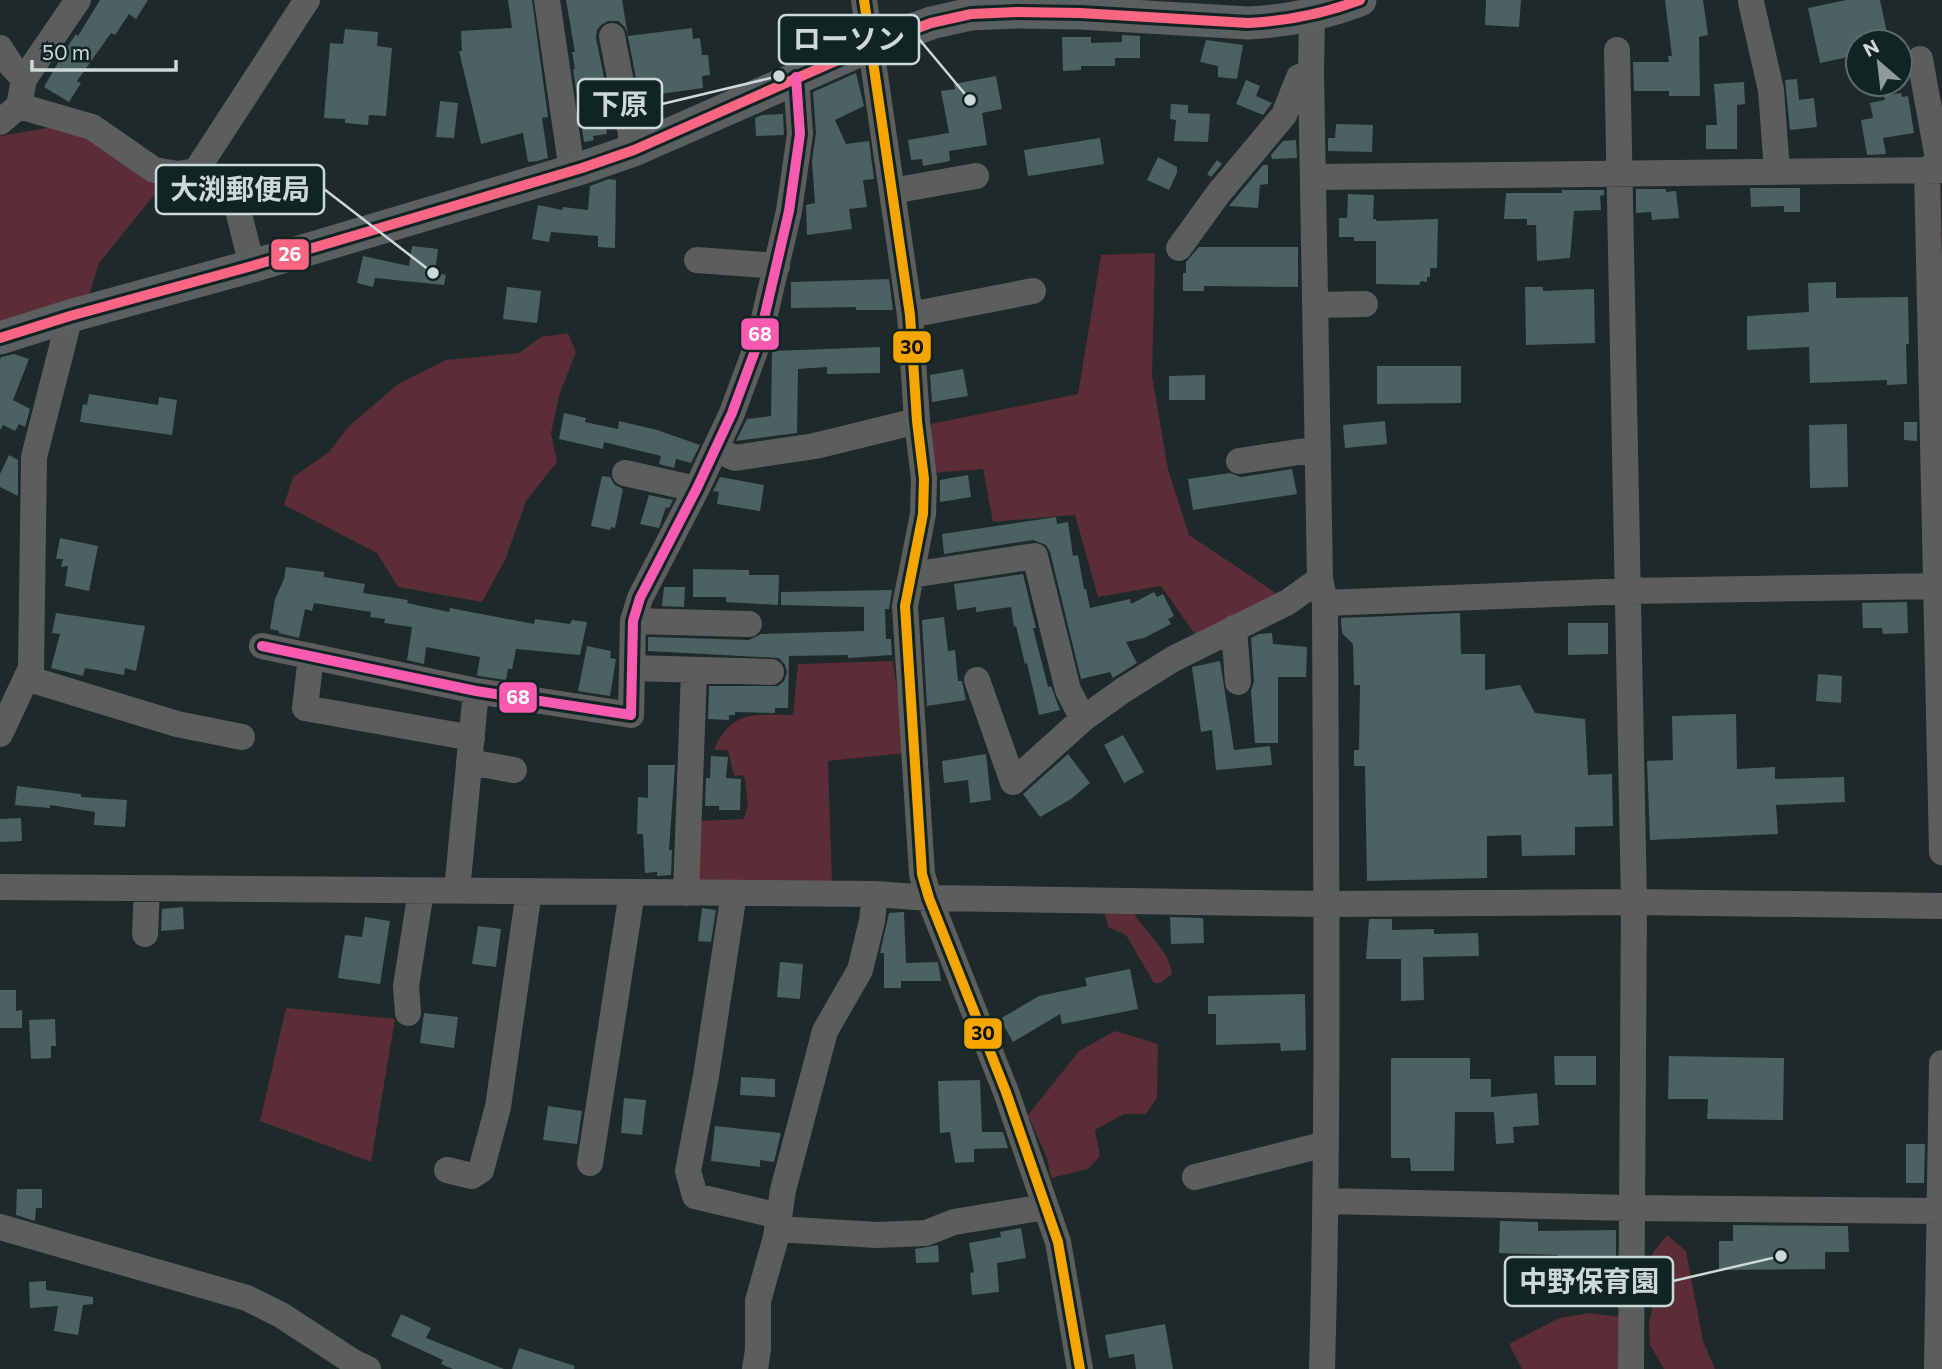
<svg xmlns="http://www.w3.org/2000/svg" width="1942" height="1369" font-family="Commissioner,'Noto Sans JP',sans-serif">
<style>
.green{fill:#5a2d37}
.building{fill:#4c6161}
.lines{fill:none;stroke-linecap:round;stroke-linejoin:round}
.minor{stroke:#5d5d5e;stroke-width:26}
.major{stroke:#5a5f5f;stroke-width:33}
.bus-1-casing{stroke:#0f2423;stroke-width:16}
.bus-2-casing{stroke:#0f2423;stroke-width:16}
.bus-3-casing{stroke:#0f2423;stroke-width:16}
.bus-1{stroke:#fa6682;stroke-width:10}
.bus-2{stroke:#f75aaf;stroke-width:10}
.bus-3{stroke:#f7a600;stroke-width:10}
.leader{fill:none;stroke:#ccd9d8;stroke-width:2.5}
.callout-dot{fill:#ccd9d8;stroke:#0f2423;stroke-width:2.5}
.callout{fill:#0f2423;stroke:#ccd9d8;stroke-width:2.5}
.callout-label{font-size:28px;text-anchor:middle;font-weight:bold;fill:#ccd9d8}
.line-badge{stroke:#0f2423;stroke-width:2.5}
.badge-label{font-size:19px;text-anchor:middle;font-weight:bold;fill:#fff}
.pale-badge-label{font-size:19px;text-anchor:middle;font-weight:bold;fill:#111}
</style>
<rect width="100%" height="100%" fill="#1e2929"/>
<path class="green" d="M64,125l34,15 62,48 -61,75 -13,42 -86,18v-187z
M1155,253l-3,123 16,93 21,66 93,62 -85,40 -36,-51 -63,11 -23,-82 -82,7 -10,-53 -52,4v-49l147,-30 23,-139z
M568,333l8,19 -16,41 -9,40 6,29 -31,39 -20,57 -24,44 -84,-15 -21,-34 -93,-48 9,-28 36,-25 19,-25 50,-43 48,-24 73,-7 22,-16z
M893,661l12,92 -77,8 4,122 -140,2 5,-64 47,-2 4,-14 -4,-30 -10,1 -6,-26h-13c1,-8 5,-12 10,-19 17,-21 43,-16 68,-16l5,-51z
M1114,908l18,2c12,22 37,39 40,64l-12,9h-6l-28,-48 -18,-8 -3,-13z
M286,1008l109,11 -24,143 -111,-41z
M1115,1031l43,13 -1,54 -11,16h-22l-29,16 5,26 -12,13 -37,9 -4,-20 -19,-43 51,-64z
M1667,1235l19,16 17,90 12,28h-51l-14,-24 -1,-22 11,-52 -8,-17z
M1589,1313l31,4 3,52h-101l-13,-25 50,-26z"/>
<path class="building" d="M100,0h48l-12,19 -7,-5 -14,21 -4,-2 -34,48 4,2 -12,19 -25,-15 22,-38 10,-15 2,2z
M508,0h24l16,117 -6,1 6,40 -11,3 -9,1 -5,-29 -42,11 -22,-93h3l-1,-20 51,-3z
M566,0h56l6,36 64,-8 1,11 7,-1 2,17h6l2,20 -8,1 1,12 -50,7v-2l-14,1 -12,-62 -3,-6 -6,-5h-10l-7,4 -4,5 -1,8 13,64 -6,1 4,31 -14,2 1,4 -10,2 -11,-73h2l-3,-17h3z
M1486,0h35l-2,27 -34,-2z
M1665,0h38l5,35 -9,2 1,59h-31v-5h-35l-1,-29h36l-1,-6h4z
M1846,0h34l9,42h-31v13l-38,8 -12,-55z
M345,29l33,3 -1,14 15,2 -6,68 -17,-1 -1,10 -23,-2v-4l-21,-1 6,-75 13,1z
M1122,35l18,1v22h-25v8h-34v4l-18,1 -1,-34h29v6l31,-1z
M1206,40l37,5 -6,34 -19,-2v-11l-18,-4z
M856,73l8,33 -29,14 11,24 23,-3 5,38 -11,1 4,27 -18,2 3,20 -45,6 -1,-30 9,-2 -3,-42 4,-28 -3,-41z
M996,76l6,33 -20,4 5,32 -38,6 1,10 -27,5 -1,-7 -11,1 -3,-20 41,-7 -8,-42 14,-2 -1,-5z
M1797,79l2,21 15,-2 3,29 -27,3 -5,-50z
M1246,80l14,6 -4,10 16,7 -9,12 -27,-11z
M1744,82l1,22 -8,1v44h-31v-24h11l-3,-41z
M1901,93l1,4 6,-1 6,37 -31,5 3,16 -19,1 -6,-35 12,-2 -3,-15 15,-3 -1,-4z
M440,101l18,2 -4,35 -18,-1z
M1171,104l17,1v8l22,1 -2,28 -34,-1 2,-21 -6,-1z
M783,114l1,21 -28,1 -1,-18 7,-3z
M1336,124l37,1 -1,27 -44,-1v-13h7z
M1100,138l4,26 -76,12 -4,-26z
M1296,140l1,18 -25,1 -1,-4 12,-14z
M1158,157l19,10v6l-8,17 -22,-10z
M1217,160l5,4 -11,13 -4,-3z
M1263,165h5v19l-8,1 -2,23 -29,-2z
M609,179l7,1 -1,68 -17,-1v-11l-47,-4 -2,10 -17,-3 6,-34 24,5 1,-3 25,3 2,-24z
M1750,188h50v24h-16v-6l-33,1z
M1636,189h30v3l10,-1 3,27 -27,2 -1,-8 -15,1z
M1562,190h42v5l-4,1 1,14 -27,1 -4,47 -33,3 -1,-36h-9v-6h-23l2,-26h56z
M1348,194l26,1 -1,24h3v2l62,-2 -1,49h-7v9h-3v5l-6,-1 -2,4 -43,-1v-43h-22v-4h-15v-19h8z
M412,246l26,3 -3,23 11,3 -2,10 -69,-7 -2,9 -16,-4 6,-27 46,10z
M1199,247h99v40l-94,-1v5h-21v-18h3v-11z
M889,279l4,31h-37v-3l-65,1v-26z
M1836,282v16l72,-1 1,47h-3l1,40 -20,1v-5l-77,3 -1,-36 -62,3v-34l62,-4 -1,-29z
M507,287l34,4 -4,32 -34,-4z
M1525,287h18v4l51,-2 1,54 -69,2z
M880,347v26l-53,1v-7l-29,2 -1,64 -61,8 11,-22 24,-3 1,-65z
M14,354l15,5 -16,41 17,9 -5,18 -6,-3 -4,7 -12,-6 -3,5v-70l1,-3z
M1377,366h84v37l-84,1z
M963,369l5,27 -36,6 -2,-27z
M1205,375v25h-36v-24z
M89,394l69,11 1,-8 18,3 -5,35 -92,-13 3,-18 4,1z
M564,413l22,5 -1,4 33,7 1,-8 38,9 43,15 -9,18 -15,-4 -2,9 -15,-4 2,-8 -57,-14 -1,7 -44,-10z
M1385,421l2,23 -42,4 -2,-23z
M1904,422h13v19l-13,-1z
M1847,424l1,63 -38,1 -1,-63z
M9,455l9,5v36l-18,-9v-13z
M1292,469l5,25 -104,16 -5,-31 42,-6 11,4z
M968,475l3,22 -31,5v-22z
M602,476l8,1 5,8 8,4 -8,39 -4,-1 -1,3 -19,-4z
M720,477l44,8 -4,26 -43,-7 2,-12 -6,-1z
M649,495l24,5 -4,8 -3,-1 -7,21 -19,-4z
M1056,517l1,7 11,-2 5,34 5,-1 6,34h2l4,19 40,-9 1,5 23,-12 3,5 6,-3 11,22 -6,3 3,5 -27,14 -18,4 11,21 -24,15 -3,-6 -29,7 -31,-127 -4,-7 -13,-5 -89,14 -2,-20z
M60,538l38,8 -9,45 -24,-5 3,-20 -7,1 2,-8h-7z
M286,567l38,5v5l41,7 -2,9 45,7 -1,3 42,9 1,-4 84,16 1,-5 35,5 2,-4 15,2 -7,33 -64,-6 -4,20h-4l-2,11 -27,-4 -2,-1 3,-18 -54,-10 -2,17 -17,-4 5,-33 -28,-4 1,-4 -15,-2 1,-5 -57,-9 -2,8 -7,-2 -6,29 -20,-5v-2l-9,-2 5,-30 9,-20z
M693,569l56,1v5h30l-1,30 -52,-3v-5h-33z
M1023,574l13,54h-3l15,59 3,-1 9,24 -21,5 -12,-52 -2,1 -9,-38 -2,1 -3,-20 -35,5v-5l-19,3 -3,-26z
M664,587h21l-1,20 -22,-1z
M892,590l-3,19h-4l1,30h5l1,16 -44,3v-3l-59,1 -1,52h-13v5l-40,-1v3h-6v5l-21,-1 1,-33h69l6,-5 3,-8 -2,-8 -6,-7 -131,-7v-14l101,3 12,-6 103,-3v-24l-83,-2v-13z
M1907,602l1,31 -25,1 -1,-6h-19l-1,-25z
M56,613l89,13 -9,45 -11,-3 -1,7 -39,-7 -2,8 -32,-8 9,-34 -8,-1z
M1460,613l1,41h24v36l35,-5 15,28 50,6 3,56 24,-1 1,52 -38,1v28l-53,1 -1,-21 -34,1v42l-120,3 -2,-115h-11v-16h5l1,-65h-6l-1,-41 -11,-11 -1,-15z
M944,617l4,34 7,-1 3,31h4l4,19 -39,6 -5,-86z
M1568,623h40v31l-40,1z
M1272,633l1,11 34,3 -1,30h-28v66h-23l-4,-52 3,-10 -3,-43 8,-4z
M587,646l24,5 -1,7 6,1 -6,37 -32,-5z
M1220,661l14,89 36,-4 2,19 -56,5 -4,-40 -11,2 -9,-65z
M1818,674l24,2 -1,27 -25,-2z
M1736,714l1,55 38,-2v12l69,-2 1,25 -69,3 2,29 -128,6 -3,-79 26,-1 -1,-44z
M1123,735l21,37 -20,11 -20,-38z
M986,754l5,46 -21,3 -2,-23 -24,3 -2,-22z
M1068,754l22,29 -19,16 -31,18 -17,-23z
M711,756l17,1 -2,21 15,1 -1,31h-21v-4h-14l1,-28h4z
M648,765h27l-6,85h3l-1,25 -14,1v-4l-12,1 -2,-39h-6l1,-37 10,1z
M17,786l64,8v3l46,3 -2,27 -31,-2 1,-13 -45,-7v3l-35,-3z
M21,818l1,23 -22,1v-23z
M183,907l1,22 -23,2 1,-22z
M702,908l14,2 -5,32 -13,-1z
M904,912l2,51 32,-1 3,19h-40v7h-17v-35h-4l9,-40z
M365,917l25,4 -10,63 -42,-6 7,-43 17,2z
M1170,917l33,1 1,25 -33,1z
M1369,919h23v11l42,-1v5l44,-1 1,23 -56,1 1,43 -23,1v-42h-35z
M478,926l23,3 -5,38 -24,-3z
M780,962l23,2 -3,35 -23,-2z
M1130,969l8,40 -76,15 -2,-10 -47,28 -13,-23 39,-23 48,-10 -2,-8z
M0,990h16v21l6,-1v18h-22z
M1305,994l1,56 -25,1 -1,-8 -64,2v-31h-8v-18z
M424,1013l34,4 -4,31 -34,-5z
M55,1019l1,27h-5v12l-20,1 -2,-39z
M1554,1056h42v29h-41z
M1669,1056l115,2 -1,62 -76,-1 1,-20h-40z
M1391,1058h79v21h21v18l46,-4 2,32 -26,2 1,16 -18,1 -2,-32h-39l-1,59h-43l-1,-13h-19z
M741,1077l34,2v18l-35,-2z
M980,1080l2,52h21l5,16 -34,1v13l-19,1 -5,-31 -10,1 -2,-52z
M624,1098l22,2 -4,35 -21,-2z
M548,1106l34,5 -5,33 -34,-4z
M715,1126l66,7 -7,29 -14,-2v7l-49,-6z
M1906,1144h19l-1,39h-18z
M17,1189h25v19h-6l-1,13 -19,-6z
M1500,1221l38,1v9l78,-1v32h-58v-7l-59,-2z
M1733,1225l115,1 1,26h-24v17l-106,1v-29h14z
M1021,1228l5,30 -29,5 2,29 -27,3 -2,-22 4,-1 -5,-29 32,-6 -1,-5z
M938,1245l1,17 -23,1 -1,-14z
M46,1281v9l47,7v7l-10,1 -5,30 -24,-4 4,-25 -28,2 -1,-26z
M401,1314l30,14 -5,10 78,31h-51l-12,-5 2,-4 -52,-24z
M1165,1324l8,45h-37l-2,-15 -25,4 -4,-23z
M519,1348l56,18 -1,3h-62z"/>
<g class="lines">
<path class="minor" d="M547,0l25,171
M864,0l46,315 7,106 7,58 -1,35 -18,92 17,268 7,24 77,194 52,150 22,127
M1751,2l20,88 6,81
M1312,16l-1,57 9,506 5,24c1,255 4,511 -3,766
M612,36l22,114
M0,48l11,17 13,14
M1617,50l17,852 -3,467
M1920,59l20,111
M19,106l73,21 62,43 24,4 18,-3 27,8 11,15 18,72
M0,122l19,-16 5,-27 54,-79
M1927,169l15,683
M196,171l111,-171
M1314,177l628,-7
M892,191l84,-15
M1179,248l39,-54 66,-79 15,-38 12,-4
M697,260l80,6
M1315,305l50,-1
M910,315l123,-24
M715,449l20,9 80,-12 102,-25
M1239,461l79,-12
M625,473l71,16
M911,575l124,-19 33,134 15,29
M1325,603l303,-12 314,-5
M633,621l116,3
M1234,628l4,54
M262,646l214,45 155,24 2,-94 7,-23 57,-110 35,-75 27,-73 30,-129 11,-77 -4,-57
M311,656l-6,52 167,30
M633,668l138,4
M26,678l151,46 65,13
M977,680l36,102 70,-63 39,-28 51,-32 115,-57 32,-23
M0,734l31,-66 3,-211 36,-141
M469,762l45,8
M0,887l875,7 54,4 398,6 307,-2 308,4
M457,891l19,-200
M686,893l8,-222
M734,893l-28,183 -18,95 7,25 84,20
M145,934l2,-46
M408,1013l-2,-27 15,-95
M590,1163l42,-271
M447,1170l25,6 9,-6 17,-63 31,-216
M1195,1177l131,-33
M1326,1201l305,7 311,3
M0,1227l247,71 34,17 72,47 15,7
M777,1229l100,6 49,-2 28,-11 91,-15
M755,1369l3,-19v-49l18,-64 7,-47 42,-159 35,-61 12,-49 3,-27
M1937,1369l5,-306"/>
<path class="major" d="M0,338l70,-22 182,-50 330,-98 52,-18 238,-105 59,-22 40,-9 46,-2 63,1 168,10c39,-2 75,-9 112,-23"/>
<defs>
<path id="bus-1" d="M0,338l70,-22 182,-50 330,-98 52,-18 238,-105 59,-22 40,-9 46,-2 63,1 168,10c39,-2 75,-9 112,-23"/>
<path id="bus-2" d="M262,646l214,45 155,24 2,-94 7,-23 57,-110 35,-75 27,-73 30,-129 11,-77 -4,-57"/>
<path id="bus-3" d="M864,0l46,315 7,106 7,58 -1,35 -18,92 17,268 7,24 77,194 52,150 22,127"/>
</defs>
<use href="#bus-1" class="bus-1-casing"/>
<use href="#bus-2" class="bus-2-casing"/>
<use href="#bus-3" class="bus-3-casing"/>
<use href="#bus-1" class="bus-1"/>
<use href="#bus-2" class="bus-2"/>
<use href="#bus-3" class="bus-3"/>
</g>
<path class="leader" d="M970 100L919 39M779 76L662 104M433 273L324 189M1781 1256L1673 1281"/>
<g class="callout-dot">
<circle cx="970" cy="100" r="7"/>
<circle cx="779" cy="76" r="7"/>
<circle cx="433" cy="273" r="7"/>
<circle cx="1781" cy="1256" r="7"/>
</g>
<g class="callout">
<rect x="779" y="15" width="140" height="49" rx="7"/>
<rect x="578" y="79" width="84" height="49" rx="7"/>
<rect x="156" y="165" width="168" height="49" rx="7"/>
<rect x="1505" y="1257" width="168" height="49" rx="7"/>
</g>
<g class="callout-label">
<text x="849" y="49">ローソン</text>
<text x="620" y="114">下原</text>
<text x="240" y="199">大渕郵便局</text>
<text x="1589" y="1291">中野保育園</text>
</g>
<g class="line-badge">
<rect x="270" y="238" width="40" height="33" rx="7" fill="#fa6682"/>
<rect x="740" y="317" width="40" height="34" rx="7" fill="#f75aaf"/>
<rect x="892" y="330" width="40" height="34" rx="7" fill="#f7a600"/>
<rect x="498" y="681" width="40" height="33" rx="7" fill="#f75aaf"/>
<rect x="963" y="1017" width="40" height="33" rx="7" fill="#f7a600"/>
</g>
<g class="badge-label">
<text x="290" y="261">26</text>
<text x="760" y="341">68</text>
<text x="518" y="704">68</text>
</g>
<g class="pale-badge-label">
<text x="912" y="354">30</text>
<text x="983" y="1040">30</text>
</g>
<g transform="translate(1879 63) rotate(332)"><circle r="33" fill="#0f2423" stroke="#5b6c6b" stroke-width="2"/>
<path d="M0-5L12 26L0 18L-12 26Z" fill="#8f9b9b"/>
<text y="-10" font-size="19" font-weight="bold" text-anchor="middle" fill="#ccd9d8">N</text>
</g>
<path d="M32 60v10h144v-10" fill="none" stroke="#ccd9d8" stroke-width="3.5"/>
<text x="42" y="60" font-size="21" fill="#ccd9d8" stroke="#0f2423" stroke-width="5" paint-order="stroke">50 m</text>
</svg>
